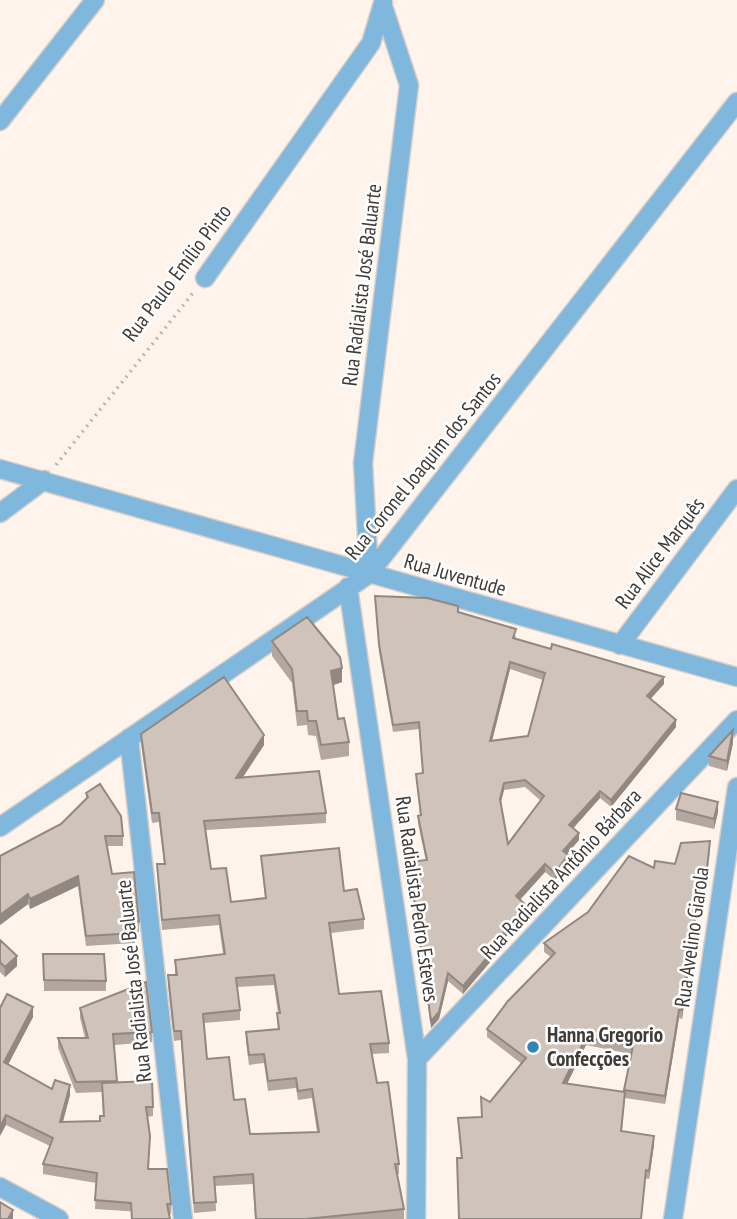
<svg xmlns="http://www.w3.org/2000/svg" width="737" height="1219" font-family="'PT Sans Narrow',sans-serif">
<style>
.lines{fill:none;stroke-linecap:round;stroke-linejoin:round}
.minor-casing{stroke:#d9cfc8;stroke-width:21}
.path{stroke:#beb5af;stroke-width:3.5;stroke-dasharray:2 5;stroke-linecap:butt}
.minor{stroke:#80b7dc;stroke-width:18}
.wall{fill:#b3a89f;fill-rule:evenodd}
.shaded-wall{fill:#928882}
.building{fill:#d0c3b9;stroke:#928882;stroke-width:2;fill-rule:evenodd}
.poi-dot{fill:#3385b6;stroke:#fff;stroke-width:2.5}
.labels{text-anchor:middle;stroke-width:5;stroke-linejoin:round;paint-order:stroke}
.street-label{font-size:21px;fill:#3f3a36;stroke:#fff}
.poi-label{font-size:21px;font-weight:bold;fill:#3f3a36;stroke:#fff;text-anchor:start}
</style>
<rect width="100%" height="100%" fill="#fff4ec"/>
<g class="lines">
<defs>
<path id="minor" d="M0,121l95,-121
M205,278l166,-235 12,-40
M0,469l737,208
M0,513l44,-33
M369,574l-6,-111 46,-378 -26,-79
M348,587l69,472 -1,160
M620,645l117,-156
M129,738l54,481
M0,827l369,-253 368,-472
M417,1059l320,-339
M0,1187l59,32
M673,1219l64,-432"/>
</defs>
<use href="#minor" class="minor-casing"/>
<path class="path" d="M56,465l137,-172"/>
<use href="#minor" class="minor"/>
</g>
<path class="wall" d="M375,596l83,16 58,24 -1,3 149,45 -14,15 26,28 -65,80 -11,-9 -27,30 6,12 -12,14 1,9 -13,17 -10,-8 -25,28 7,13 -25,28v7l-39,46 -15,-13 -9,38 -8,9 -22,-159v-7l17,-1 -8,-38v-7l2,-1 -4,-41 7,-1 -4,-44 -26,3 -14,-80zM510,669l33,11 -15,56 -36,5zM525,787l16,14 -33,43 -8,-41 4,-13z
M272,641l70,41 -9,3 5,34 11,23v14l-28,4 -5,-24 -8,-1 -1,-10 -10,1 -5,-43 -20,-27z
M141,734l123,11 -22,32 84,36v10l-120,7 5,39 20,33 34,-4 -4,-42 83,35 20,28v10l-33,4 8,61 50,49v10l-17,1 5,29 22,81v10h-2l7,35v10h-149l-2,-35 -38,2 1,25 -22,2 -13,-173 -7,1 -6,-56v-10h7v-15l48,-6 -4,-29 -57,5 -5,-66h7l-5,-42 -7,1 -11,-79zM274,985l4,28h-1l1,16 -32,3v10l3,23 15,-2 4,28 28,-3 2,12 14,-2 5,34 -67,2 -16,-34 -27,-41 -3,-36 36,-3v-10l-3,-23z
M733,743l-6,28 -18,-5v-10z
M86,793l37,43v10h-16l5,28 27,48v10h-4v11l-49,3 -8,-60 -48,23 -2,-5 -28,21 61,-101 25,-25z
M676,809l42,3 -4,17 -38,-9z
M710,850l-3,27 -5,-1 -20,143 -3,-1 -14,86 -40,-6 -3,33 32,14 -5,34 -188,-21 -3,-40 24,-1 8,-15 32,-38 -35,-27v-8l64,-72 -7,-5v-9l110,-75 21,-4zM586,1045l45,9 -7,38 -57,-8z
M0,940l17,26 -12,11 -5,-5z
M43,954l63,27v10h-62z
M0,1008l33,9 -25,48 44,24 18,6 -7,27 37,-1 3,-5 -1,-24 -26,1 -18,-45v-10h27l-5,-20v-10l72,24v10l-38,3 3,37 36,25v9l-6,1 2,52 22,35v10l-76,-5 1,-26 -53,-9v-10l7,-18 -44,-21z"/>
<path class="shaded-wall" d="M510,662v7l-20,80v-8z
M342,668v14l-11,4v-15z
M664,677v7l-17,19v-7z
M676,720v7l-65,80v-7z
M733,732v11l-6,28v-10z
M264,735v10l-28,43v-10z
M504,783v7l-4,16v-7z
M600,791v7l-31,35v-8z
M718,802v10l-4,17v-10z
M579,833v7l-16,18v-7z
M568,855v8l-13,17v-7z
M545,864v8l-29,32v-8z
M702,867v9l-20,143v-9z
M78,876v10l-48,23v-10z
M28,894v10l-28,21v-10z
M527,906v7l-25,28v7l-39,46v-8l36,-48z
M17,956v10l-12,11v-10z
M448,973v8l-9,38 -8,9v-7z
M33,1007v10l-29,55v-10z
M679,1010v8l-14,86v-8z
M586,1037v8l-23,47v-9z
M70,1085v10l-10,37v-10z
M6,1115v10l-6,11v-9z
M654,1136v9l-5,34v-8z
M13,1210v9h-5z"/>
<path class="building" d="M375,596l52,2 31,8v6l58,17 -3,9 38,11 1,-5 112,33 -17,19 29,24 -65,80 -11,-9 -31,34 10,8 -16,18 5,4 -13,18 -10,-9 -29,32 11,10 -28,32 3,2 -39,46 -15,-13 -9,39 -8,9 -22,-159 18,-2 -9,-44 3,-1 -5,-41 7,-1 -4,-51 -26,3 -14,-81zM510,662l35,11 -17,63 -38,5zM525,780l19,16 -36,48 -8,-45 4,-16z
M307,617l33,40 2,11 -11,3 7,48 6,-1 5,24 -28,3 -5,-24h-8l-1,-10h-10l-5,-42 -20,-28z
M224,677l40,58 -28,43 83,-7 7,42 -122,8 7,48 15,-1 5,34 35,-4 -5,-42 78,-8 5,43 13,-2 7,30 -35,4 10,71 42,-3 8,52 -19,1 7,39 11,-1 11,82h-4l9,45 -98,10h-50l-3,-45 -39,3 2,25 -22,1 -13,-172h-7l-6,-56h9l-2,-15 50,-6 -6,-39 -57,5 -5,-56h8l-6,-51h-7l-11,-79zM274,975l6,38h-3l2,16 -33,3 3,23 15,-1 4,27 28,-3 2,13 14,-2 7,43 -69,2 -5,-35 -11,1 -5,-43 -22,2 -4,-45 37,-4 -4,-32z
M733,730l-6,31 -18,-5z
M100,784l21,32 2,20h-18l7,38 22,-2 5,50 -6,1 2,10 -49,3 -8,-60 -48,23 -2,-5 -28,21v-59l61,-32 27,-27 -2,-4z
M681,793l37,9 -4,17 -38,-10z
M710,841l-3,27 -5,-1 -20,143h-3l-14,86 -41,-6 9,-44 -47,-9 -23,46 62,9 -4,39 33,5 -5,35 -3,-1 -5,49h-182l-2,-61h5l-4,-40 24,-1 -1,-20 9,5 36,-44 -39,-29 21,-28 47,-48 -11,-10 44,-31 41,-56 25,12 1,-7 20,3 6,-21z
M0,940l17,16 -12,11 -5,-5z
M43,954h61l2,27 -62,-1z
M146,982l6,50 -39,2 4,47 -41,1 -18,-44h30l-8,-30z
M7,994l26,13 -29,55 48,27 3,-9 15,5 -10,37 40,-1v-5h4l-2,-33 50,-2 1,26h-7l4,29 -2,33h19l4,35h-4l3,15h-38l-1,-16 -36,-3 2,-27 -54,-9 10,-26 -47,-23 -6,12v-119z
M0,1202l13,8 -5,9h-8z"/>
<circle class="poi-dot" cx="533" cy="1047" r="7"/>
<g class="labels">
<g class="street-label">
<text transform="translate(177 273) rotate(-53)" y="7">Rua Paulo Emílio Pinto</text>
<text transform="translate(362 285) rotate(-83)" y="7">Rua Radialista José Baluarte</text>
<text transform="translate(423 466) rotate(-51)" y="7">Rua Coronel Joaquim dos Santos</text>
<text transform="translate(660 553) rotate(-53)" y="7">Rua Alice Marquês</text>
<text transform="translate(455 575) rotate(16)" y="7">Rua Juventude</text>
<text transform="translate(561 874) rotate(-47)" y="7">Rua Radialista Antônio Bárbara</text>
<text transform="translate(417 899) rotate(82)" y="7">Rua Radialista Pedro Esteves</text>
<text transform="translate(692 937) rotate(-82)" y="7">Rua Avelino Giarola</text>
<text transform="translate(134 981) rotate(-96)" y="7">Rua Radialista José Baluarte</text>
</g>
<g class="poi-label">
<text x="547" y="1042">Hanna Gregorio<tspan x="547" dy="24">Confecções</tspan></text>
</g>
</g>
</svg>
